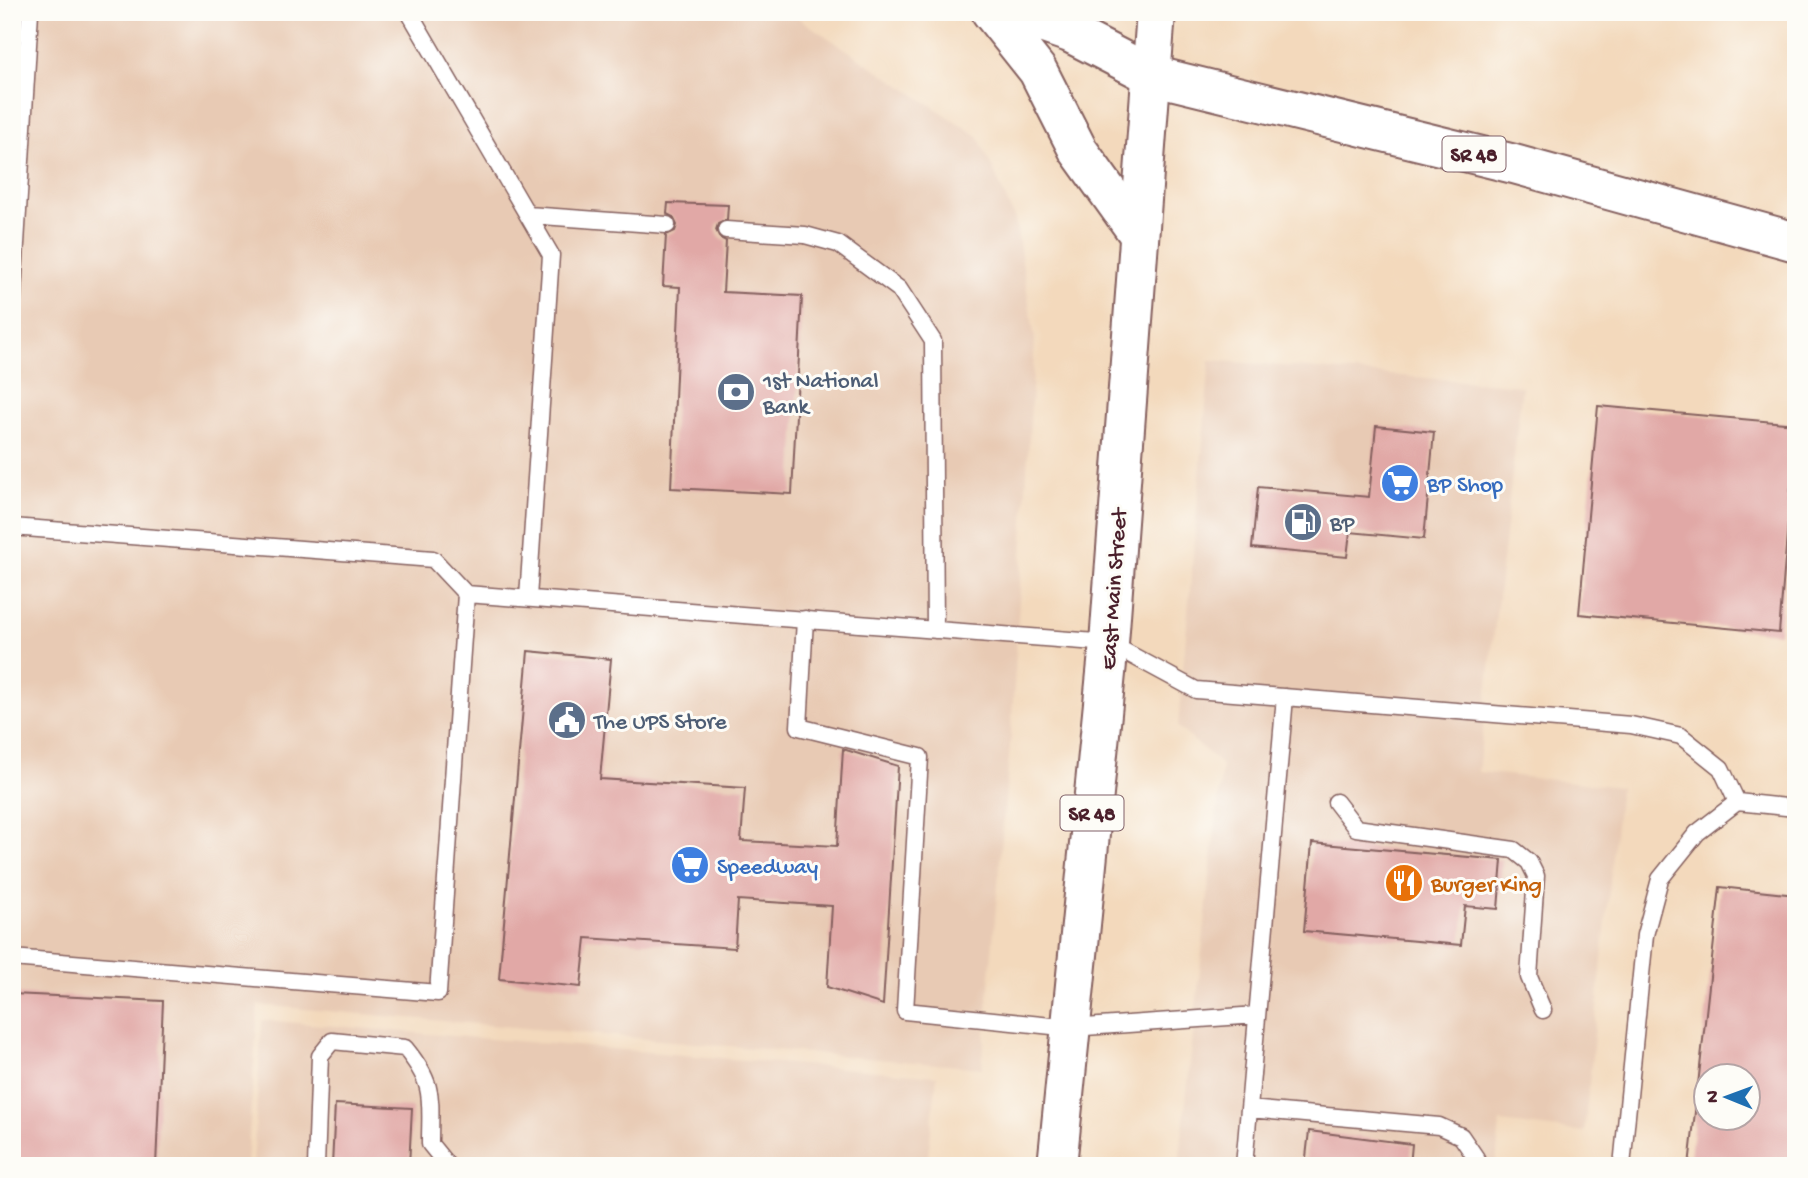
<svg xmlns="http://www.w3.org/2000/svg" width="1808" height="1178" font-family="'Gochi Hand',sans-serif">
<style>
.built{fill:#e8cab4}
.building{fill:#e1a8a6;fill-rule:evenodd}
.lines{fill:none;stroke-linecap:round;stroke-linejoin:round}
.service-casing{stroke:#85605e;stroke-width:19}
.primary-casing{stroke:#85605e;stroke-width:42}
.trunk-casing{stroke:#85605e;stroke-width:42}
.service{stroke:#fff;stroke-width:16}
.primary{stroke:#fff;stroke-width:38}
.trunk{stroke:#fff;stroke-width:38}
.labels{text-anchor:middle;stroke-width:6;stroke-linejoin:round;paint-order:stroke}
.shield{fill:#fdfcf7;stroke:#806168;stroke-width:2}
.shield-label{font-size:21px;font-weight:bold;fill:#4a1f2b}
.service-label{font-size:23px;fill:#4e5e75;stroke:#fdfcf7;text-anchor:start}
.shop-label{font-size:23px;fill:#366cbe;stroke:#fdfcf7;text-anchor:start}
.street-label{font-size:23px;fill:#4a1f2b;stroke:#fdfcf7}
.food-label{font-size:23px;fill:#c56008;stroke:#fdfcf7;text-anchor:start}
</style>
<rect width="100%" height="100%" fill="#fdfcf7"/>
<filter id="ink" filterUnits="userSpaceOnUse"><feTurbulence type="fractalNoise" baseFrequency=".0143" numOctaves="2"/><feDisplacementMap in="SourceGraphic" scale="14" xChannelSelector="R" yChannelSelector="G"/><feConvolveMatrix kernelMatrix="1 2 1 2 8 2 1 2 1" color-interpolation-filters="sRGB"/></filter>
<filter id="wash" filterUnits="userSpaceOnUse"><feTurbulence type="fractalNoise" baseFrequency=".00686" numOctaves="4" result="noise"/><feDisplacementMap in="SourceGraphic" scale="28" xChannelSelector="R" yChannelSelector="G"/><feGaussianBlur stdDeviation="1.57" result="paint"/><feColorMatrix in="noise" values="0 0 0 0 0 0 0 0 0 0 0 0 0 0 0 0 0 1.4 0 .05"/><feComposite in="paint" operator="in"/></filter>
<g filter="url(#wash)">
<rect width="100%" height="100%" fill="#f3d9bc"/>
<path class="built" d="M12,12h777l189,124 37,83 20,120 -24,395 -29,334 -724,-63 -11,161h-235z
M1210,360l312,26 -44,386 142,15 -36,345 -84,-10 -4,44h-317l43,-401 -44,-38z
M262,1020l675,56 -10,90h-674z"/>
<g id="blocks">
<path class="building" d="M668,203l60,2 -1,15 -9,4 -2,6 4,8 6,3 -3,51 79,4 -10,198 -121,-6 9,-201 -17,-1 3,-51 9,-4 2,-6 -4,-8 -6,-3z
M1598,406l198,18 -17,209 -200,-19z
M1376,426l58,6 -10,107 -74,-7 -3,25 -95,-9 6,-61 111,10z
M528,651l83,8 -11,120 145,9 -4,53 96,5 6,-97 55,17 -15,239 -56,-18 5,-81 -94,-6 -3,48 -149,-10 -5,49 -82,-8z
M1312,843l190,17 -4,49 -33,-3 -4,39 -157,-14z
M1720,887l76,8v271h-107zM1706,1076h42v42h-42z
M12,994l151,7 -7,165h-144z
M335,1104l77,4 -3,58h-77z
M1309,1131l103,13 -2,22h-105z"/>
</g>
</g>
<g filter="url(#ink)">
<use href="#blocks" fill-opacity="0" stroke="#85605e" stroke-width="2"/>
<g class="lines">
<defs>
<path id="service" d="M409,12l142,243 -23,343
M528,215l139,10
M726,230l79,5 33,9 61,45 34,52 2,289
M12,310l18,-298
M12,527l421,32 33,35 643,49 87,47 435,35 50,11 40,32 16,34
M805,619l-6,108 121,30 -15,254 166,17 186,-13
M1336,802l20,26 158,22 15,12 7,14 -7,101 14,33
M12,958l426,35 28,-399
M1249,1109l190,17 22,10 15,22 -1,8
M316,1166l4,-110 12,-15 73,7c31,38 25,50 25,96l17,21
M1244,1166l41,-469
M1622,1166l23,-231 15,-56 37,-46 40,-31 59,6"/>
<path id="primary" d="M1057,1166l52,-523 47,-631"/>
<path id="trunk" d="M991,12l47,59 40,79 61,85
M1009,12l61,21 81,42 363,89 282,78"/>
</defs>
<use href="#service" class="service-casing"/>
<use href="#primary" class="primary-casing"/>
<use href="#trunk" class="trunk-casing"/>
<use href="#service" class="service"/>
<use href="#primary" class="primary"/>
<use href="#trunk" class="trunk"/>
</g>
</g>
<defs>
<symbol id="bank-disc" viewBox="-11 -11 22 22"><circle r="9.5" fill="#5c6f8a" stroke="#fdfcf7"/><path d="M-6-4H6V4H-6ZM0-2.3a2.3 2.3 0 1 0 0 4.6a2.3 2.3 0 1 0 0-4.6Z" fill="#fff"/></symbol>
<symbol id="supermarket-disc" viewBox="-11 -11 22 22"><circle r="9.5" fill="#3f7fe0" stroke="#fdfcf7"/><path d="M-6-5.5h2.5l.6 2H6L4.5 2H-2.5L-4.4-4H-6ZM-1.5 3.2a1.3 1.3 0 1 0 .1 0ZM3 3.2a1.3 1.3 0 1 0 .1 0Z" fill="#fff"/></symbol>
<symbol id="fuel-disc" viewBox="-11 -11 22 22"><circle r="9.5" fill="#5c6f8a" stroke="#fdfcf7"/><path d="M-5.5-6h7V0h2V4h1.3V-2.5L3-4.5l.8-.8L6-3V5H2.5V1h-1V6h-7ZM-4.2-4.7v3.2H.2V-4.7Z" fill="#fff"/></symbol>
<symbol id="civic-disc" viewBox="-11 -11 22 22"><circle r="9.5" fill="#5c6f8a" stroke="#fdfcf7"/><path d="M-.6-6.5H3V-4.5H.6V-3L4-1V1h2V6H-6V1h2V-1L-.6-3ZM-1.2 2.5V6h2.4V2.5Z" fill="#fff"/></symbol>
<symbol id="restaurant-disc" viewBox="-11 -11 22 22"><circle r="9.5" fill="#e8710a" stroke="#fdfcf7"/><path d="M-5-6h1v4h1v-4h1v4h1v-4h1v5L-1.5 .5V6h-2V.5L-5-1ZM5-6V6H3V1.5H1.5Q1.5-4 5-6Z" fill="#fff"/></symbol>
</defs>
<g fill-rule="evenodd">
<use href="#bank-disc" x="714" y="370" width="44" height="44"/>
<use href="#supermarket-disc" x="1378" y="461" width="44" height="44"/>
<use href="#fuel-disc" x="1281" y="500" width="44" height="44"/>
<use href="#civic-disc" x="545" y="698" width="44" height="44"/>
<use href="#supermarket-disc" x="668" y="843" width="44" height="44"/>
<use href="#restaurant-disc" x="1382" y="861" width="44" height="44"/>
</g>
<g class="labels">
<g class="shield">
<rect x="1442.5" y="136.5" width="63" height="35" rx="5"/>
<rect x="1060.5" y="795.5" width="63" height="35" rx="5"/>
</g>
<g class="shield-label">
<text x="1474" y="161">SR 48</text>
<text x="1092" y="820">SR 48</text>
</g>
<g class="service-label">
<text x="763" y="387">1st National<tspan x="763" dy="26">Bank</tspan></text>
<text x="1330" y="530">BP</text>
<text x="594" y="728">The UPS Store</text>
</g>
<g class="shop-label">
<text x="1427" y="491">BP Shop</text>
<text x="717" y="873">Speedway</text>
</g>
<g class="street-label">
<text transform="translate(1112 589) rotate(-86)" y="8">East Main Street</text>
</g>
<g class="food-label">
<text x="1431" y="891">Burger King</text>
</g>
</g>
<rect width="1808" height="1178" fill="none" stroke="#fdfcf7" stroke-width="42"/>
<g transform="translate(1727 1097) rotate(271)"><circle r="33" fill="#fdfcf7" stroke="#b5a4a5" stroke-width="2"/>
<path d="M0-5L12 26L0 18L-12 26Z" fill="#1f6fb2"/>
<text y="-10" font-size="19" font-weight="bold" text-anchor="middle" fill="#4a1f2b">N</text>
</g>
</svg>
